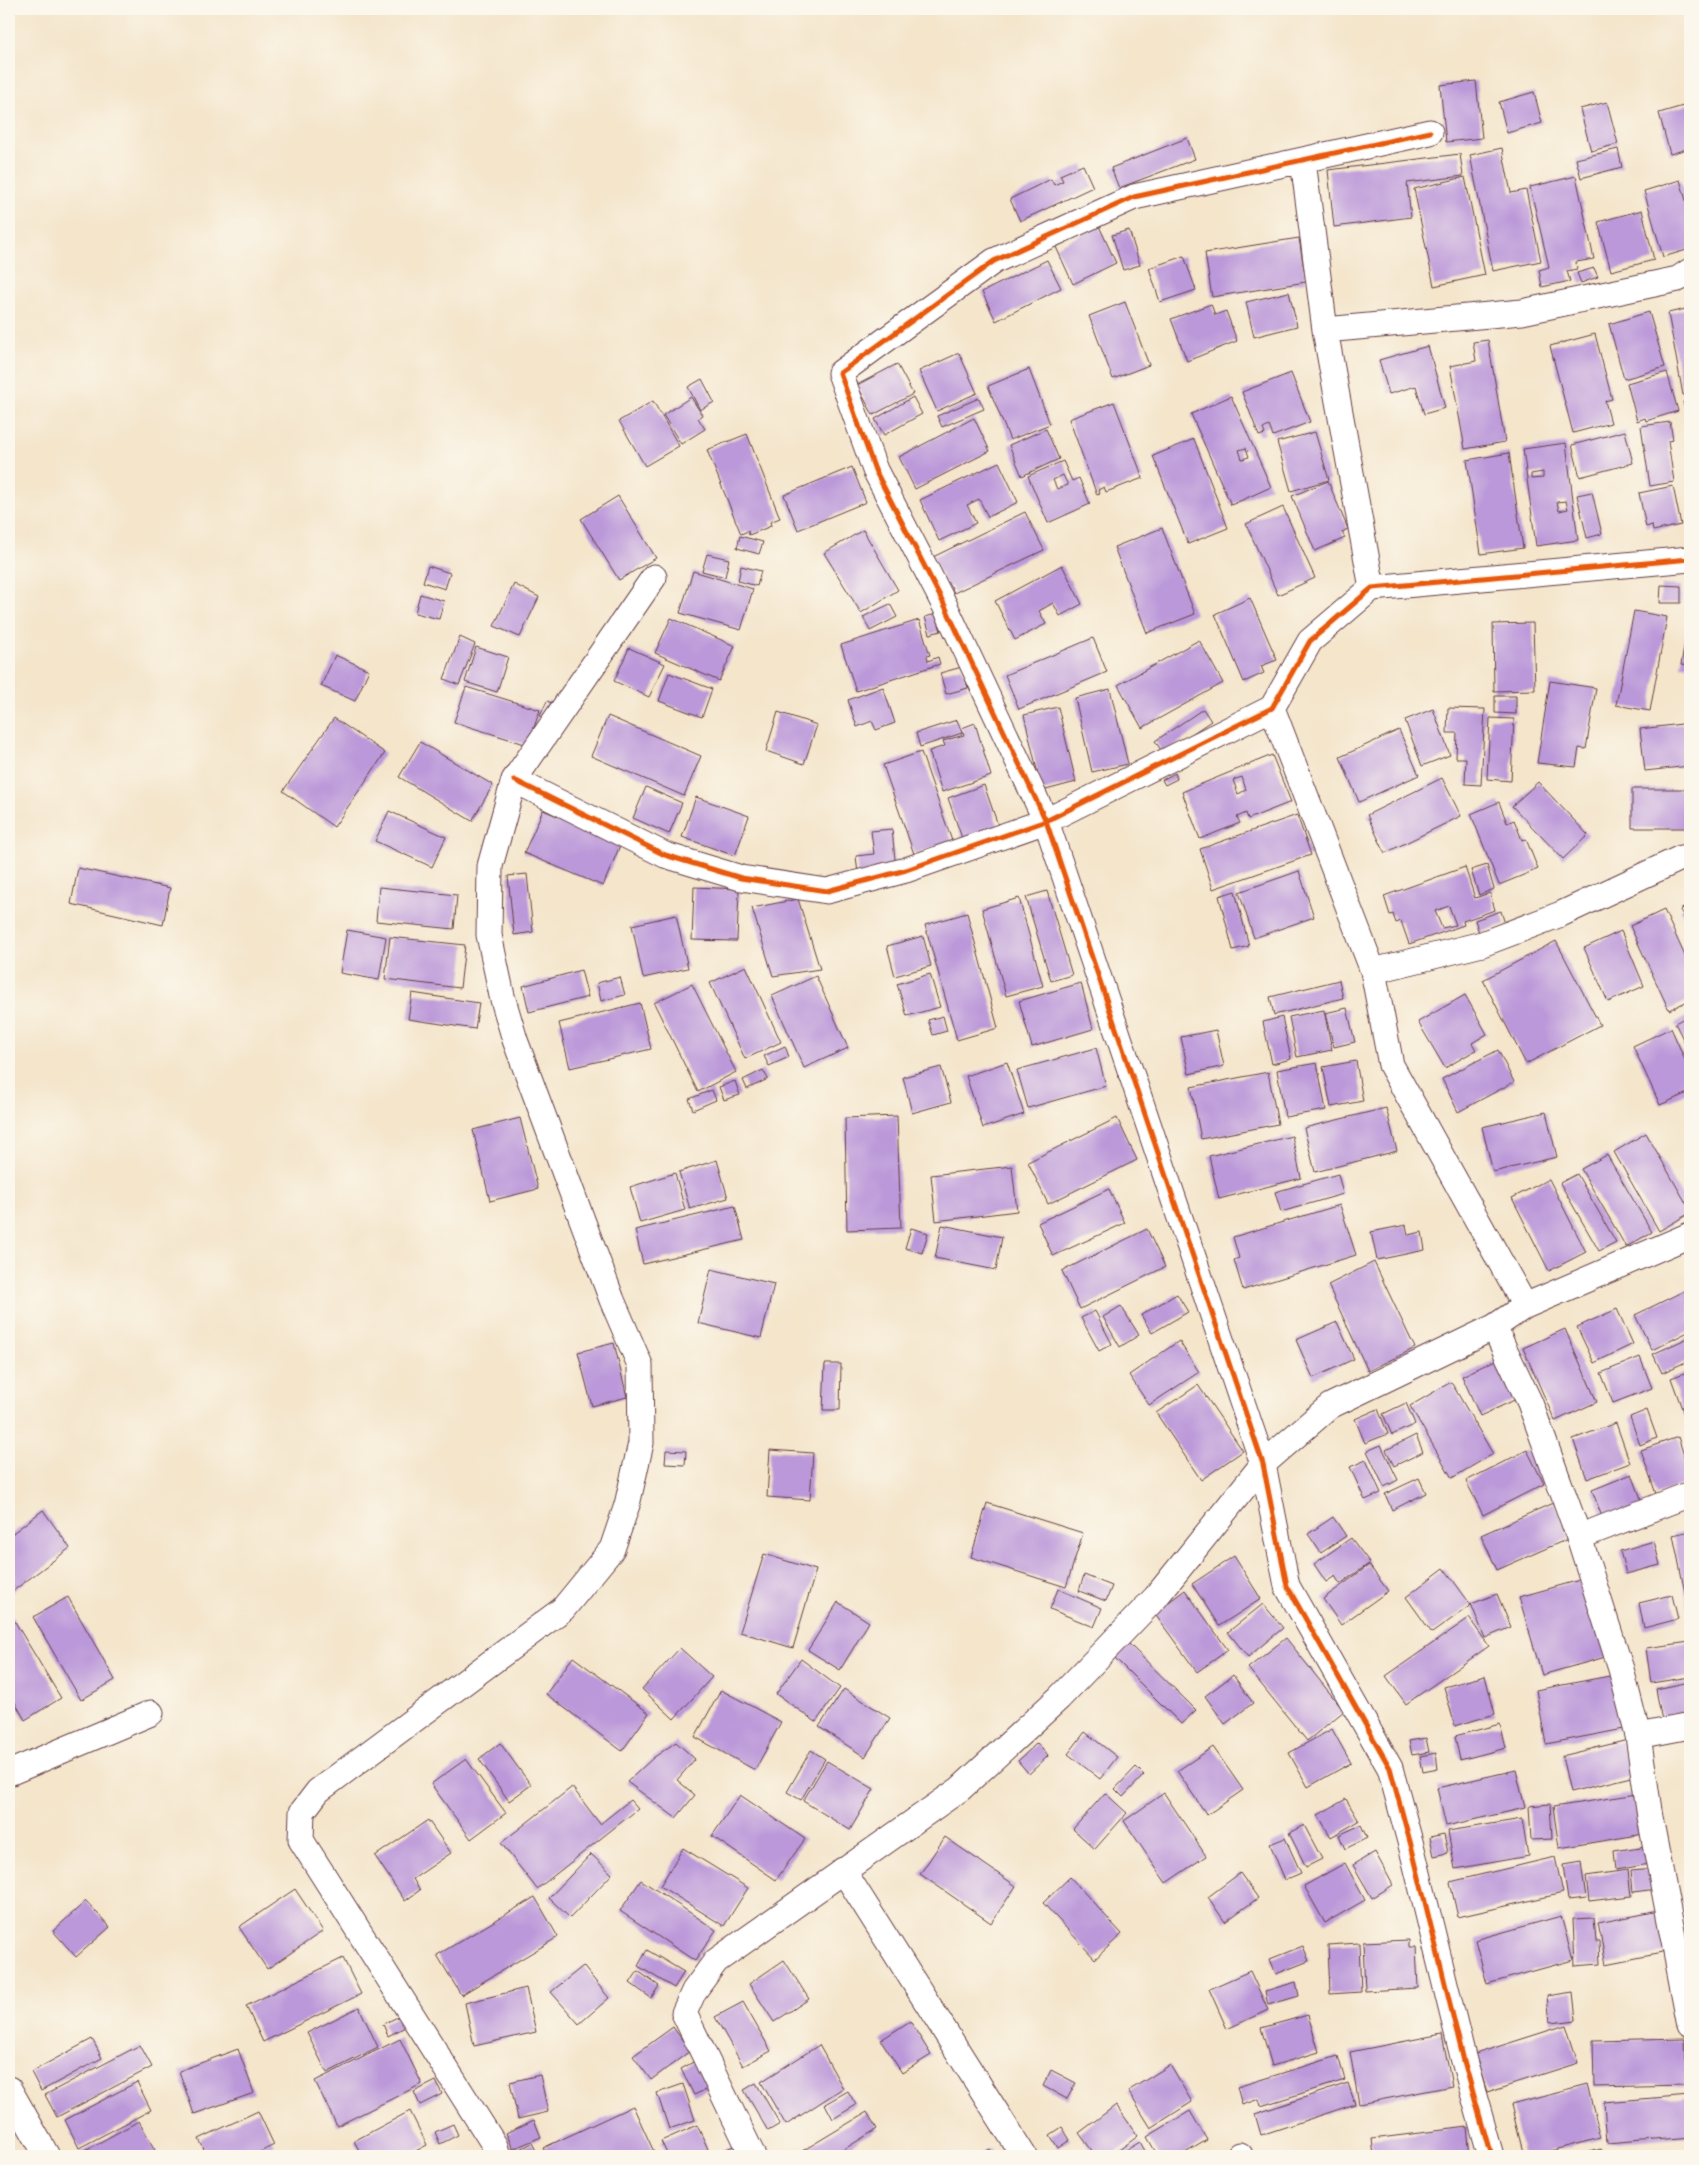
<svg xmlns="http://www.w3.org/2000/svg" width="1699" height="2165" font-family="'Libre Bodoni',serif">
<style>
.building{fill:#bb98d9;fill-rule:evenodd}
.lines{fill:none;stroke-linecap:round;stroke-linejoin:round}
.minor-casing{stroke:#643d43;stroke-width:27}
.minor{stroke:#fff;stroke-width:25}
.cycleway-casing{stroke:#fbf7ec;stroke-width:8}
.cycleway{stroke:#e8590c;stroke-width:5}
</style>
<rect width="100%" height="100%" fill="#fbf7ec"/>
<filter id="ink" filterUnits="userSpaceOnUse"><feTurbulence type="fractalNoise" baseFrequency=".02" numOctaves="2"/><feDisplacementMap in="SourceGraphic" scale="10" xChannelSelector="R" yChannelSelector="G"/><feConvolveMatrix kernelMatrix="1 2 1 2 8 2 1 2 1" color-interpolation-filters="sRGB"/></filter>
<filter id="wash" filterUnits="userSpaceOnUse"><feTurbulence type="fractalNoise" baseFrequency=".0096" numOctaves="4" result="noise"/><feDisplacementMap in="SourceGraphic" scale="20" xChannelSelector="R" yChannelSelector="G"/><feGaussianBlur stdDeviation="1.12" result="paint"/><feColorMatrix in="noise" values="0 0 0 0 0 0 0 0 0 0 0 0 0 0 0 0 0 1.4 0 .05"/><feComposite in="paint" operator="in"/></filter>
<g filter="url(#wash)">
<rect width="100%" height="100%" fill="#f4e5cb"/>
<g id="blocks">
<path class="building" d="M1476,81l6,57 -36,4 -6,-57z
M1534,92l8,31 -35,10 -8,-31z
M1607,102l11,42 -27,7 -11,-42z
M1690,104v44l-20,6 -11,-41z
M1187,138l8,21 -76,29 -8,-20z
M1502,148l9,45 15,-3 15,71 -48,10 -23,-116z
M1618,149l4,18 -41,11 -5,-19z
M1460,154l3,22 -56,7 4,34 -77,10 -6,-57z
M1083,165l10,22 -73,34 -10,-22 41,-20 3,6 9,-4 -3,-6z
M1576,176l18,83 -18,3 1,7 -10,2 3,10 -28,6 -3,-17 10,-3 -19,-80z
M1465,177l20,98 -51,11 -20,-97z
M1680,180l10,34v35l-27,8 -19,-66z
M1642,210l12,50 -43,11 -13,-49z
M1099,226l17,37 -43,21 -17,-37z
M1129,230l11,35 -17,5 -11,-35z
M1299,238l7,44 -94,15 -7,-44z
M1184,256l12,34 -36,12 -11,-34z
M1047,260l14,28 -65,33 -14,-29z
M1594,268l4,9 -17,6 -4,-10z
M1289,292l8,34 -43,11 -8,-35z
M1125,302l24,63 -36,14 -24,-63z
M1211,304l4,11 11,-4 11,30 -50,20 -16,-42z
M1690,308v86l-7,1 -15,-82z
M1649,312l16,55 -41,12 -15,-55z
M1595,334l17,65 -7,2 6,22 -38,10 -23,-87z
M1488,340l17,102 -40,7 -15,-83 26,-5 -3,-19z
M1428,346l17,62 -21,6 -8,-28 -27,8 -10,-34z
M959,353l18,40 -40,18 -18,-40z
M897,364l16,30 -40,21 -16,-30z
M1029,369l21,55 -40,16 -22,-54z
M1667,372l11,39 -32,10 -1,-3 -8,3 -10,-38z
M1291,373l19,49 -37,14 -4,-10 -6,3 2,5 -6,2 -17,-44z
M702,379l12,23 -14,8 -12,-23z
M1231,396l40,91 -40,18 -40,-91zM1246,448l3,9 -7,2 -3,-9z
M691,397l11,18 -4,3 7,11 -24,15 -18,-29z
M913,397l9,17 -38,21 -9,-16z
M979,398l5,11 -42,18 -5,-11z
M1690,400v28l-7,-26z
M653,401l26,45 -34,20 -26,-45z
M1114,402l29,76 -37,14 -2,-5 -6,3 2,4 -3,1 -28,-76z
M974,418l16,33 -75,38 -16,-32z
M1670,422l3,18 -5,1 6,41 -24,4 -9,-60z
M1046,429l13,30 -37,17 -13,-31z
M1625,431l8,32 -53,14 -8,-32z
M1315,432l14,48 -38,11 -14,-49z
M747,434l33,84 -10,4 1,4 -22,9 -1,-4 -7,3 -34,-84z
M1194,439l34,89 -40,16 -35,-88z
M1566,443l12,97 -42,6 -13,-97zM1543,472v6l-12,1v-5zM1566,501l2,8 -9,2 -2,-9z
M1509,453l14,95 -42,6 -14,-94z
M1063,461l9,20 7,-3 11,26 -42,19 -20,-47zM1063,475l5,10 -11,4 -4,-9z
M999,462l19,40 -30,15 -9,-18 -12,6 9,18 -37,18 -19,-41z
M852,467l14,35 -68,28 -14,-35z
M1328,481l20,48 -6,3 3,6 -30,13 -23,-55z
M1673,486l8,39 -28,6 -1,-6 -6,2 -7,-34z
M1592,492l10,42 -15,4 -10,-43z
M618,496l38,62 -37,22 -38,-61z
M1283,507l32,71 -37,17 -32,-71z
M1025,512l19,38 -90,43 -3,-7 -4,2 -14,-31z
M1162,528l33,86 -48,19 -33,-86z
M863,530l35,60 -37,23 -37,-60z
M740,536l23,6 -4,12 -22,-6z
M707,554l22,5 -4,18 -23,-6z
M1062,565l20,39 -22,12 -7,-13 -14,8 7,13 -31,16 -20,-39z
M428,566l22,7 -5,16 -22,-7z
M741,566l20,5 -4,15 -19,-5z
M693,571l60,18 -12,41 -61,-17z
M514,584l25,13 -19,40 -26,-11z
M1661,585l20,1v17h-21z
M420,594l24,7 -5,18 -24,-6z
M1250,598l27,62 -16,6 3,7 -20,9 -29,-68z
M890,604l7,13 -27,14 -7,-14z
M1634,611l33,6 -17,94 -34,-6z
M936,614l5,17 -11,3 -5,-17z
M1689,617h1v49l-9,-1z
M671,618l64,28 -16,35 -64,-28z
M919,620l11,35 -3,1 1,5 10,-4 2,7 -84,27 -15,-46z
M1533,623l2,67 -41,1 -1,-67z
M460,637l15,7 -16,41 -15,-6z
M1093,638l14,34 -88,37 -14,-34z
M1199,640l24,43 -81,45 -24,-43z
M476,647l32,10 -11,35 -32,-10z
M629,648l36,16 -16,33 -35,-16z
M335,655l34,15 -14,31 -34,-15z
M962,667l6,21 -22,6 -6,-21z
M669,673l43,16 -10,28 -43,-16z
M1550,681l46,7 -10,61 -7,-1 -3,19 -39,-4z
M466,687l74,23 -12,35 -74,-23z
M883,687l12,36 -19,7 -4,-9 -15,6 -9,-27z
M1110,689l18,75 -36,8 -17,-74z
M1495,696h21v18l-21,-1z
M547,701l14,6 -7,15 -14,-6z
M1058,707l18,75 -34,9 -18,-76z
M1448,708l37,1 -4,76 -16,-1 1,-26h-10l1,-25h-10z
M1203,709l8,12 -48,32 -8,-12z
M1433,709l17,46 -28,11 -17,-46z
M778,712l39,13 -13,39 -38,-13z
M608,716l93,40 -17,40 -93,-40z
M334,718l51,35 -51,74 -51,-36z
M1490,718l24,1 -3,62 -24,-2z
M957,720l5,13 -42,14 -4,-14z
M975,723l16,53 -49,16 -13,-41 16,-5 -2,-5 21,-6 -2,-7z
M1690,723v43l-45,5 -5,-42z
M1399,730l20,45 -60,27 -19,-45z
M420,742l73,43 -21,36 -73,-44z
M921,752l31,89 -38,13 -31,-89z
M1272,755l19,47 -43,17 -2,-6 -9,4 3,6 -40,16 -18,-47zM1242,777l4,13 -8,4 -5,-14z
M1175,773l2,6 -12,6 -3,-5z
M1442,778l19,38 -76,37 -18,-38z
M1538,782l50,53 -25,24 -51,-53z
M984,785l15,43 -36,13 -15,-43z
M646,787l36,16 -13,31 -36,-16z
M1632,789h58v39h-58z
M696,797l53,19 -14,40 -53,-19z
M1499,802l8,21 7,-3 8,20 4,-1 12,30 -39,16 -28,-71z
M543,810l78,33 -18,43 -79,-33z
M389,811l57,26 -14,30 -57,-26z
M1297,815l14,40 -98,34 -13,-40z
M892,829l4,41 -38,4 -2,-18 18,-2 -3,-23z
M1487,865l7,24 -15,6 -8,-25z
M1465,867l10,31 15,-5 5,17 -32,11 1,4 -55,19 -8,-23 -5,2 -3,-9 -3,1 -6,-19zM1449,906l7,19 -14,3 -7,-17z
M78,868l92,20 -7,37 -92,-21z
M1299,871l15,46 -60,21 -15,-46z
M527,874l6,58 -19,3 -6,-59z
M379,887l78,8 -3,34 -78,-8z
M694,887l45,2 -2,52 -45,-1z
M1047,891l25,84 -21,6 -25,-84z
M1235,891l14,55 -16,4 -14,-54z
M1019,898l24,88 -37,10 -24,-87z
M798,899l22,70 -47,7 -21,-68z
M1690,904v24l-10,-18z
M1664,910l26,57v33l-21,10 -39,-84z
M1501,911l4,13 -26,9 -4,-13z
M967,913l31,115 -41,12 -32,-115z
M676,915l12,53 -45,10 -11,-53z
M347,930l39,7 -7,43 -39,-7z
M1621,931l23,55 -36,16 -24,-54z
M923,936l8,30 -36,10 -8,-30z
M390,937l75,8 -5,43 -75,-9z
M1556,941l44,84 -74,39 -43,-84z
M746,966l35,76 -36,17 -35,-76z
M581,970l7,27 -59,15 -6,-26z
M930,974l10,33 -33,9 -10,-32z
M816,976l32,72 -44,20 -32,-72z
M620,977l5,18 -24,6 -4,-18z
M1339,980l4,18 -69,17 -4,-18z
M1081,983l12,46 -61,18 -13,-46z
M692,984l44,88 -38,20 -44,-89z
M412,993l67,10 -4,26 -67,-10z
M1465,995l22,39 -15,9 4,7 -31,18 -27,-46z
M640,1003l11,46 -81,19 -11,-45z
M1347,1008l8,34 -21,5 -9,-34z
M1324,1010l8,40 -35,7 -8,-40z
M1690,1015v38l-15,-30z
M943,1016l4,15 -14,4 -5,-15z
M1282,1017l9,42 -19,5 -9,-42z
M1671,1028l19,43v21l-30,13 -27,-59z
M1216,1030l8,36 -35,8 -8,-37z
M785,1046l4,11 -20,9 -5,-10z
M1096,1048l10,38 -78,22 -11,-38z
M1498,1050l16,32 -56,30 -16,-33z
M1356,1061l7,40 -32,6 -8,-40z
M1007,1062l17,52 -41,14 -17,-52z
M1317,1063l9,47 -41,7 -8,-47z
M941,1067l10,35 -39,11 -9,-36z
M763,1070l5,9 -21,10 -4,-9z
M1268,1072l10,52 -77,15 -10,-52z
M735,1081l5,14 -16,5 -5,-13z
M712,1090l4,10 -23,10 -4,-11z
M1386,1108l11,43 -82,21 -11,-44z
M1546,1112l11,45 -64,15 -11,-45z
M897,1116l4,112 -54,2 -2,-112z
M520,1118l18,71 -48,12 -17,-71z
M1117,1118l20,42 -89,44 -20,-42z
M1646,1133l44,77v3l-31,18 -45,-79z
M1292,1136l9,42 -82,21 -10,-43z
M1607,1155l45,77 -26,15 -45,-78z
M717,1160l11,38 -38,11 -11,-37z
M1012,1166l5,45 -81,10 -5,-46z
M675,1173l10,37 -45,13 -10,-36z
M1338,1174l5,20 -62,18 -6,-20z
M1577,1174l39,68 -17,9 -39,-68z
M1549,1179l37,73 -37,19 -37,-73z
M1109,1189l16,34 -72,33 -15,-33z
M1340,1205l16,50 -113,35 -9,-30 5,-2 -6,-21z
M735,1206l9,34 -101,24 -8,-34z
M942,1225l60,12 -6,33 -61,-12z
M1406,1225l2,10 14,-3 3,18 -48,10 -6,-28z
M911,1228l17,5 -6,20 -17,-5z
M1147,1229l18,38 -85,42 -18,-38z
M1374,1262l41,86 -47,23 -40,-86z
M711,1269l63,15 -13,54 -63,-15z
M1690,1288v43l-38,19 -17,-35z
M1177,1294l11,18 -36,21 -11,-18z
M1121,1306l18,29 -19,12 -17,-30z
M1617,1309l16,35 -39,19 -17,-36z
M1095,1311l17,33 -13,7 -18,-33z
M1337,1322l17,37 -41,19 -17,-38z
M1565,1329l32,73 -42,19 -32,-73z
M1690,1337v23l-28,13 -9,-19z
M1179,1341l20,31 -50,33 -20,-30z
M614,1343l13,54 -35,9 -14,-54z
M1504,1356l19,40 -43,20 -18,-40z
M1640,1357l12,31 -39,15 -12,-30z
M825,1364h16l-1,46h-17z
M1690,1371v60l-19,-53z
M1451,1382l42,72 -41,24 -42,-72z
M1198,1385l45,66 -42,29 -45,-67z
M1406,1403l9,21 -23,11 -9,-21z
M1378,1409l10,25 -23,9 -10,-24z
M1647,1410l10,28 -17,7 -10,-28z
M1616,1423l14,40 -43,16 -14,-40z
M1416,1435l7,17 -29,14 -8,-16z
M1678,1437l12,37v8l-34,12 -15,-44z
M1381,1445l17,35 -14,7 -17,-36z
M666,1450l20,1 -1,14 -20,-1z
M770,1450l43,3 -3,47 -43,-3z
M1527,1450l17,34 -61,31 -17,-34z
M1366,1460l15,33 -16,7 -15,-33z
M1632,1474l13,36 -40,15 -13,-35z
M1419,1478l7,15 -34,17 -7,-16z
M1555,1502l15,36 -73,32 -16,-35z
M987,1503l96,30 -17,54 -95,-30z
M43,1510l27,38 -61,46v-58z
M1333,1517l13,19 -25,17 -13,-19z
M1690,1531v80l-1,1 -16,-77z
M1351,1538l19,25 -30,21 -5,-8 -9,6 -12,-18z
M1654,1541l6,24 -34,9 -6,-23z
M764,1554l52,16 -23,78 -53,-16z
M1234,1556l27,43 -42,27 -27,-42z
M1369,1565l19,26 -47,34 -18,-26z
M1444,1568l27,37 -39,28 -26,-36z
M1084,1575l28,11 -6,15 -27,-10z
M1587,1578l22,78 -67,19 -23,-78z
M1058,1589l44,19 -8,19 -44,-18z
M1185,1590l43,60 -31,22 -43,-59z
M1497,1594l14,33 -26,11 -14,-34z
M1672,1595l6,24 -34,9 -5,-25z
M68,1597l47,83 -34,20 -48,-83z
M838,1602l31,20 -29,48 -32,-20z
M1263,1604l20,24 -35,29 -20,-25z
M9,1612l52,86 -36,22 -16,-28z
M1469,1618l20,28 -83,58 -20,-28z
M1286,1638l58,73 -37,30 -59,-73z
M1126,1641l70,69 -15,14 -69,-69z
M1690,1642v35l-39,6 -5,-35z
M680,1648l32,29 -38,42 -32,-30z
M573,1657l76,56 -27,38 -76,-57z
M801,1659l39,29 -24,34 -40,-28z
M1233,1675l20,28 -28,21 -20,-28z
M1615,1675l9,54 -78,15 -10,-54z
M1485,1676l10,38 -40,12 -11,-39z
M1690,1682v33l-28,6 -6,-32z
M844,1689l46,29 -25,39 -46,-30z
M721,1690l60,32 -26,48 -60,-33z
M1500,1724l6,24 -46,12 -5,-24z
M1332,1729l19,34 -43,24 -19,-34z
M1085,1732l32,25 -17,22 -32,-25z
M1426,1738l3,14 -17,3 -3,-14z
M1628,1740l8,36 -66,16 -8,-36z
M676,1742l19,17 -18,21 18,15 -19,23 -49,-36 26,-24z
M500,1743l31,42 -22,16 -30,-42z
M1037,1743l11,13 -19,18 -11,-13z
M1213,1747l30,43 -36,25 -30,-44z
M811,1750l14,9 -24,41 -14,-8z
M1436,1753l2,16 -15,3 -3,-16z
M466,1759l40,54 -35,26 -40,-55z
M827,1761l47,28 -24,41 -47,-29z
M1136,1767l8,8 -21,22 -8,-8z
M1516,1770l9,38 -79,18 -9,-38z
M572,1787l28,37 30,-24 8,9 -101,80 -36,-46z
M1105,1793l22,20 -32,36 -22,-20z
M1164,1793l42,63 -40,27 -42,-62z
M1644,1793l6,40 -91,15 -6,-41z
M740,1795l65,44 -29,41 -64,-44z
M1346,1799l13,22 -28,16 -13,-22z
M1550,1804l2,35 -21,1 -2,-34z
M1522,1819l6,37 -73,13 -7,-38z
M428,1820l23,33 -38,26 7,11 -15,11 -30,-45z
M1304,1825l18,34 -16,8 -17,-34z
M1361,1825l6,13 -22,11 -6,-14z
M1444,1834l4,19 -14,3 -4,-19z
M945,1837l71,49 -25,37 -71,-49z
M1285,1838l16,35 -16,7 -15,-36z
M1646,1846l3,18 -33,6 -2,-19z
M683,1848l65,40 -24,38 -64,-40z
M1375,1852l18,33 -21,13 -19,-33z
M591,1854l21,20 -42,44 -21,-20z
M1555,1857l8,36 -105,24 -8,-35z
M1581,1862l5,36 -18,2 -5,-35z
M1345,1863l20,37 -40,23 -21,-37z
M1655,1869l2,20 -24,3 -2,-21z
M1628,1870l3,26 -42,5 -3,-25z
M1240,1873l18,25 -33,24 -17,-25z
M1070,1877l52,57 -27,25 -52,-56z
M641,1880l75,50 -21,31 -75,-50z
M295,1889l28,42 -56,38 -28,-42z
M535,1897l23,40 -97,58 -24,-40z
M86,1901l24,26 -34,30 -23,-26z
M1659,1911l8,41 -61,12 -8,-41z
M1561,1916l12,44 -86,24 -12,-44z
M1594,1918l2,24h3l1,22 -25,2 -2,-47z
M1409,1940v7h7l2,41 -53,3 -2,-49z
M1359,1943l2,49 -31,2 -2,-49z
M1303,1946l6,15 -33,13 -6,-15z
M647,1950l37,22 -10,16 -36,-22z
M343,1958l18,36 -98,48 -17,-36z
M784,1960l25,39 -35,23 -25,-38z
M583,1966l26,32 -30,26 -28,-32z
M638,1971l21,15 -8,12 -21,-15z
M1250,1971l18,39 -41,19 -18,-40z
M1296,1982l3,14 -31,9 -3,-14z
M526,1988l10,44 -62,14 -9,-43z
M1573,1992l3,28 -26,3 -3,-27z
M743,2002l28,49 -28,15 -28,-49z
M359,2007l19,40 -51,26 -20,-40z
M404,2014l5,11 -21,11 -5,-12z
M1308,2015l11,37 -47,14 -11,-38z
M910,2021l21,34 -29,18 -21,-33z
M1566,2025l12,38 -91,29 -12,-38z
M673,2027l17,24 -39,29 -18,-24z
M1442,2034l10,52 -93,18 -9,-52z
M92,2039l10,19 -61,33 -10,-19z
M400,2039l22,45 -85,42 -22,-45z
M1685,2039l2,46 -93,2 -1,-46z
M140,2045l12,22 -95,50 -12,-22z
M819,2045l24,43 -57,37 -25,-43z
M238,2049l16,44 -60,21 -15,-43z
M1338,2056l7,24 -84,26 -2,-7 -17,6 -5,-18z
M695,2061l14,27 -15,7 -13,-26z
M1170,2065l22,37 -41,26 -23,-37z
M1051,2070l25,13 -9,16 -24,-13z
M540,2075l8,37 -30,7 -8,-37z
M436,2081l6,13 -22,11 -6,-13z
M137,2082l14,28 -72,38 -14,-28z
M756,2083l24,41 -12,7 -24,-41z
M1348,2083l7,21 -94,31 -6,-21z
M683,2084l12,36 -26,9 -12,-36z
M1587,2085l14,53 -70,18h-7l-13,-51z
M848,2091l8,14 -23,14 -8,-15z
M1690,2095v41l-83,7 -3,-41z
M1116,2105l22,31 -27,20h-15l-17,-23z
M633,2106l22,48 -4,2h-104l-4,-8z
M258,2111l16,34 -22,11h-45l-8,-17z
M410,2111l17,34 -21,11h-44l-8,-15z
M1190,2111l17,29 -27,16h-22l-11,-19z
M867,2112l10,17 -44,27h-32l-2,-3z
M534,2120l7,17 -28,12 -7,-16z
M139,2121l19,35h-77l-1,-3z
M453,2124l5,11 -18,9 -5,-12z
M697,2125l11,24 -18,7h-22l-7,-15z
M1062,2127l8,13 -12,8 -8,-13z
M1467,2127l3,29h-96l-2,-17z
M1140,2142l8,14h-32z
M532,2143l7,13h-24l-2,-3z
M734,2146l4,10h-30z
M990,2149l4,7h-17z
M1601,2149l2,7h-28z"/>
</g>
</g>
<g filter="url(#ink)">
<use href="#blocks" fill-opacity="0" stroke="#643d43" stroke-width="1"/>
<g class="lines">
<defs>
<path id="minor" d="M1430,132l-296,65 -140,64 -154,112 35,97 70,136 101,215 226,-113 38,-67 62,-53 318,-29
M1303,161l22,169 47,258
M1325,330l197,-18 156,-33 12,-8
M1272,708l101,263 18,94 134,241
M514,780l151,75 76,23 86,13 79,-21 140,-49 217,643 24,122 103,182 22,81 52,212 27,95
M1373,971l109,-27 79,-30 120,-56 9,-1
M1494,1327l36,76 49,134 42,132 17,67 12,81 40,208
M1579,1537l111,-43
M1638,1736l52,-10
M9,1773l142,-60
M843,1870l181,286
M9,2089l38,67
M1240,2155v1
M498,2156l-3,-10 -194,-306 1,-28 16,-21 245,-182 49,-60 15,-44 14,-62 -1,-78 -28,-65 -97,-260 -13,-44 -13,-61 1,-69 24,-86 140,-203
M753,2156l-69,-143 10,-22 22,-30 244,-172 99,-91 97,-101 107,-133 67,-58 164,-79 31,-21 165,-71"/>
</defs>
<use href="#minor" class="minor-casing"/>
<use href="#minor" class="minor"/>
<defs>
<path id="cycleway" d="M1430,132l-296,65 -140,64 -154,112 35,97 70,136 101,215 226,-113 38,-67 62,-53 318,-29
M514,780l151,75 76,23 86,13 79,-21 140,-49 217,643 24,122 103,182 22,81 52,212 27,95"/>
</defs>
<use href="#cycleway" class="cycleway-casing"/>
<use href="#cycleway" class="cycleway"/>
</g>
</g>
<rect width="1699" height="2165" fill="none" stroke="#fbf7ec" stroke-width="30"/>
</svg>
